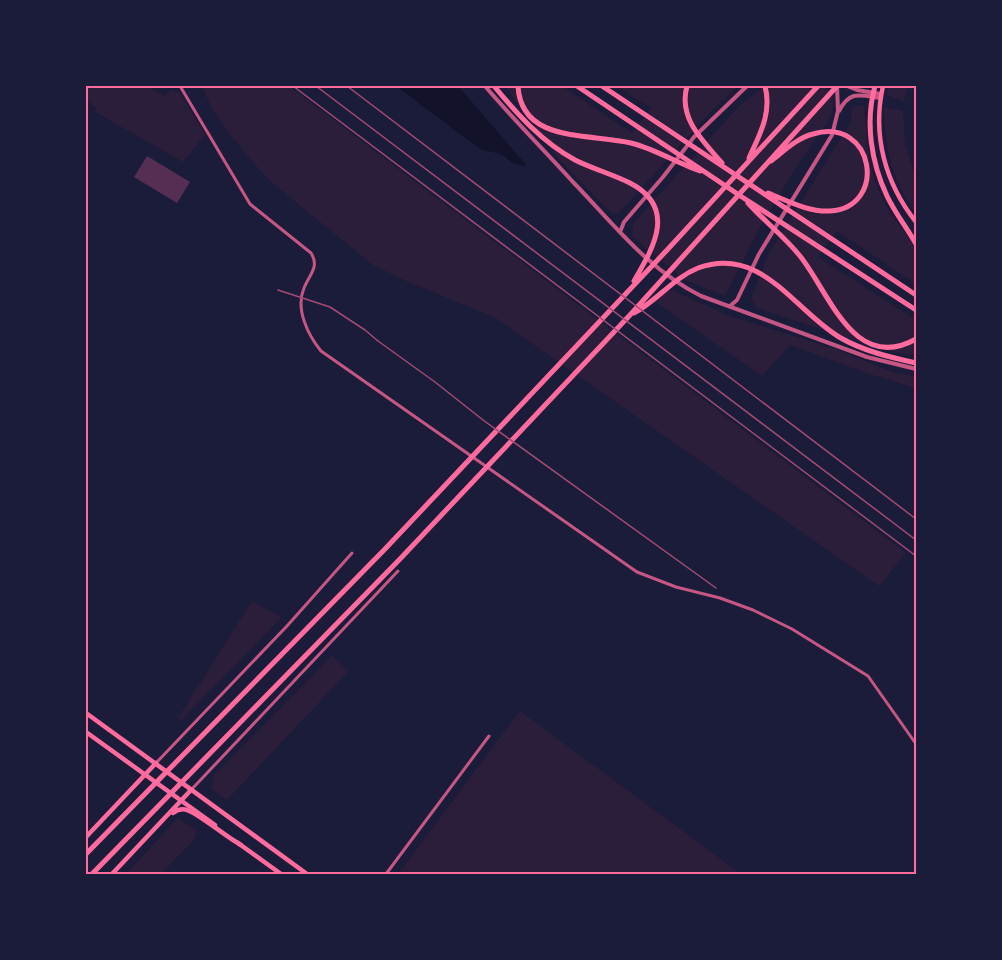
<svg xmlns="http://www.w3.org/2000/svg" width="1002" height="960" font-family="'Archivo Narrow',sans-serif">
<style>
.green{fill:#2a1e3b}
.water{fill:#12122b}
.building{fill:#542f53}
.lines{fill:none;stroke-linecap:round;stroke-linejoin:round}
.minor{stroke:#c65784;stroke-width:3}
.tertiary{stroke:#c65784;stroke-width:4}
.secondary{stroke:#ff6b9d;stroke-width:4.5}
.primary{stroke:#ff6b9d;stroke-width:4.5}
.trunk{stroke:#ff6b9d;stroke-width:5}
.rail{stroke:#a44b75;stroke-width:1.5}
.neatline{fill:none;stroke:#ff6b9d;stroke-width:2}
</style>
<rect width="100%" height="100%" fill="#1b1b3a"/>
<path class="green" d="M86,86h62l16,10 7,-6 9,3 25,42 -22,27 -88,-50 2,-3 -11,-9z
M202,86h87l617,467 -27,33 -385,-269 -86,-35 -35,-17 -102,-83 -22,-24 -20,-25 -19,-28z
M505,86h57l70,47 19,-25 -34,-22h121l-21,19 -98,108h-8l-55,-57z
M765,86h59l10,12 -4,20 -34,49 -36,60 -35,69 -40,-16 -53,-44 1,-12 107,-119z
M890,86h18l-4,15 -18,-6z
M864,105c2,28 4,61 15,87 8,20 24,38 37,53v39l-79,-53 -19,26 98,63v36l-30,-6 -130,-42 -5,-10 18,-45 82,-131 1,-15z
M884,107l19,4 2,32 11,36v34c-24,-29 -32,-69 -32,-106z
M669,289l63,28 104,32 54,22 26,6v11l-50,-15 -76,-28 -28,31 -106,-74z
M252,601l30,16 -101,104 -3,-3z
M332,656l17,15 -122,129 -16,-11 3,-14z
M520,711l221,163h-343z
M178,818l19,13 -4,10 -32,33h-35z"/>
<path class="water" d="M396,86h62l69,80 -13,-2 -13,-10 -21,-5z"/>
<path class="building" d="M147,156l43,26 -13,21 -43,-26z"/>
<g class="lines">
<path class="minor" d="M180,86l70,118 61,49c9,14 -2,22 -7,35 -9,21 4,47 17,63l316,221 39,15 44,11 33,12 39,19 76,47 48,68
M156,763l131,-137 65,-73
M191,790l207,-219
M386,874l103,-138"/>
<path class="tertiary" d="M485,86c28,33 58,63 87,95 41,42 76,89 129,115l166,61 49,12
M847,86l10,4 24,4
M839,111c11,-21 21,-16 41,-13
M620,232l4,-10 39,-45 31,-40 53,-51
M730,306l7,-6 22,-46 73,-119 6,-24 -1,-25"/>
<path class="secondary" d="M86,713l221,161
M86,732l129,93
M238,843l43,31"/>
<path class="primary" d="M883,86c-11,49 2,97 33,136
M173,813c4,-3 9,-5 14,-3 11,3 39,27 54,35
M86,837l70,-74
M112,874l79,-84"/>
<path class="trunk" d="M494,86c23,28 48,56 81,74 18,9 37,14 55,23 48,25 23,65 4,98
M518,86c3,58 73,47 113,57 24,6 46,20 69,28
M577,86l165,111 174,113
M602,86l314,209
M687,86c-9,32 15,54 35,77
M875,86c-10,36 -4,76 12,110 8,17 20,32 29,48
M749,158c11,-24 23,-45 16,-72
M768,193c20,8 40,19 62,18 58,-3 45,-95 -17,-77 -16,4 -29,17 -42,27
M748,203c16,18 36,33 52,53 29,36 54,118 116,83
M634,313c23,-12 39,-35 64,-45 63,-23 95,41 141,69 24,14 50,20 77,26
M86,854l299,-305 283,-300 150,-163
M92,874l308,-315 230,-244 207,-229"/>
<path class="rail" d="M293,86l623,470
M316,86l600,454
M347,86l569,433
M278,290l52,17 35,23 13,11 57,41 48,38 233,168"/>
</g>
<rect width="1002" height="960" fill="none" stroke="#1b1b3a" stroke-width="174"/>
<rect x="87" y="87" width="828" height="786" class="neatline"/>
</svg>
